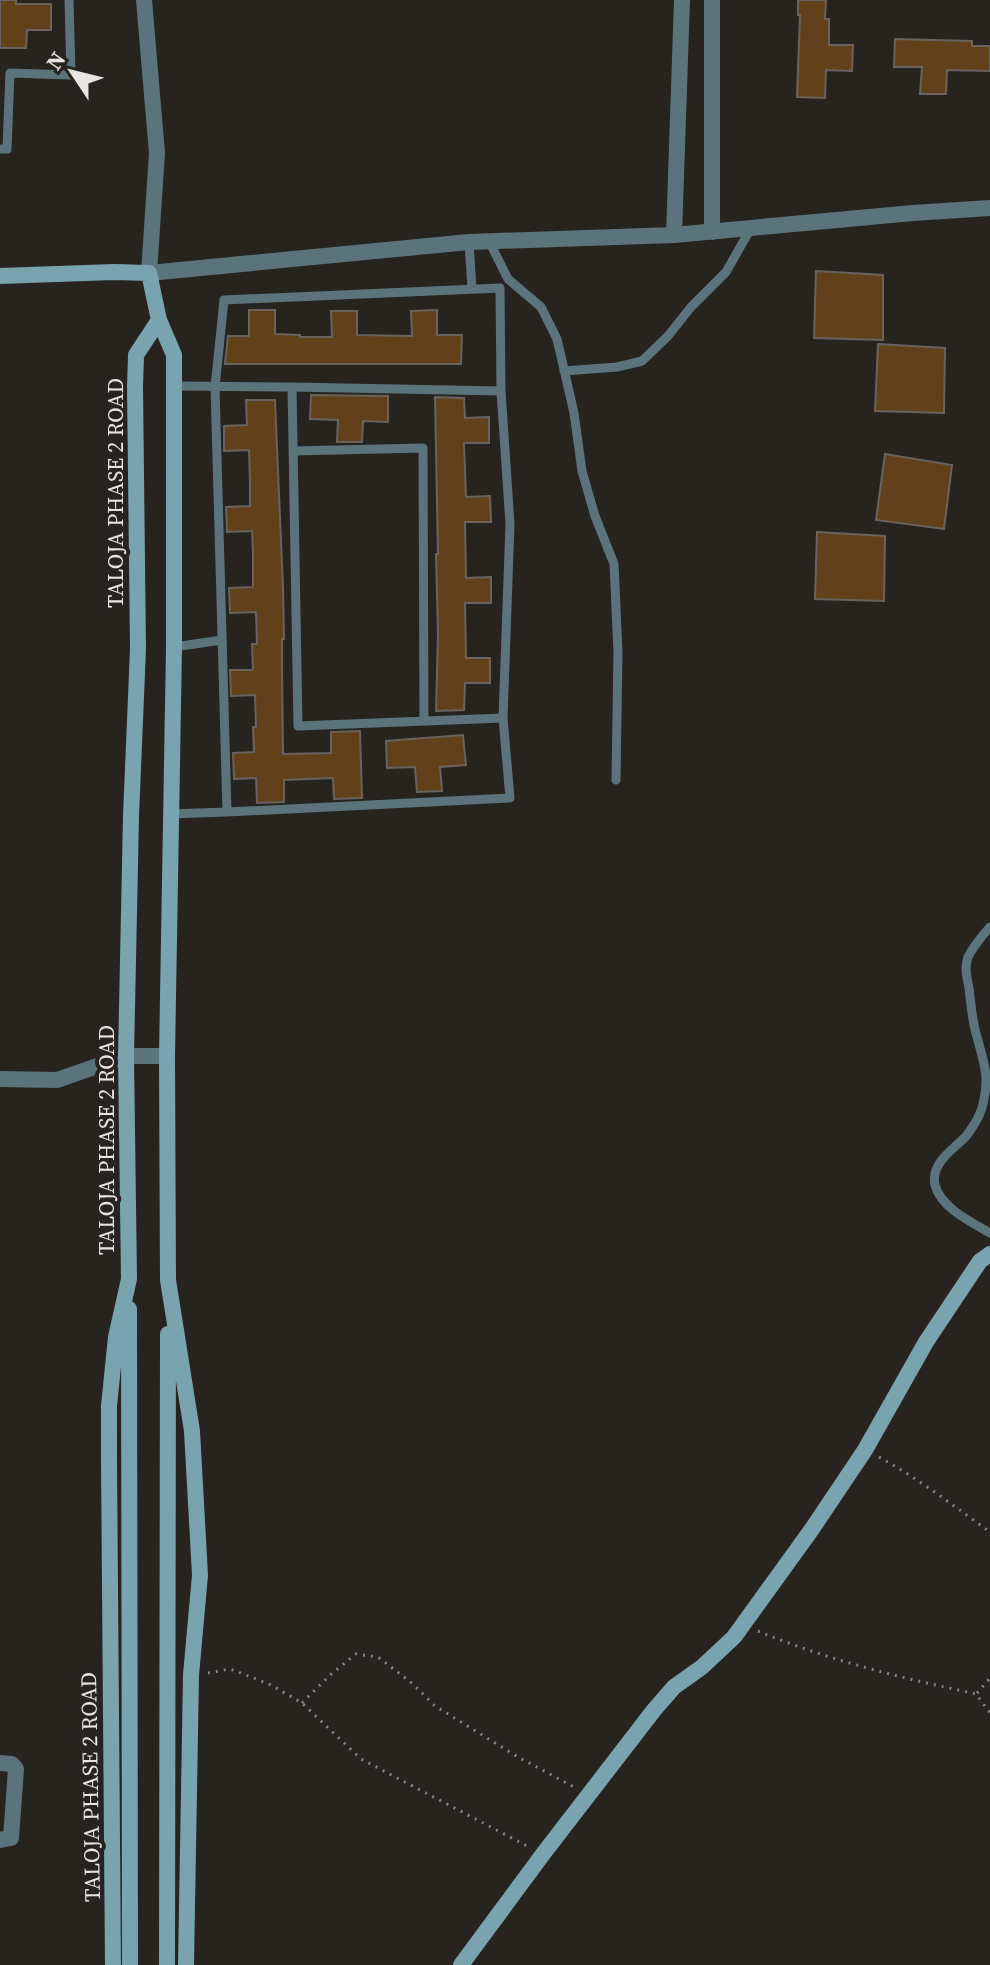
<svg xmlns="http://www.w3.org/2000/svg" width="990" height="1965" font-family="'Source Serif 4',serif">
<style>
.building{fill:#62411a;stroke:#68635e;stroke-width:2}
.lines{fill:none;stroke-linecap:round;stroke-linejoin:round}
.path{stroke:#888582;stroke-width:3;stroke-dasharray:2 6;stroke-linecap:butt}
.lane{stroke:#5b747c;stroke-width:9}
.street{stroke:#5b747c;stroke-width:16}
.secondary{stroke:#79a3af;stroke-width:16}
.labels{text-anchor:middle;stroke-width:8;stroke-linejoin:round;paint-order:stroke}
.street-label{font-size:22px;fill:#e7e4e2;stroke:#27231f}
</style>
<rect width="100%" height="100%" fill="#27231f"/>
<path class="building" d="M0,0h16v4h35v26h-24l-1,18h-26z
M798,0h28l-1,19h4v26h24l-1,26 -26,-1 -1,28 -28,-1 3,-82h-2z
M895,39l77,2v5h18v25l-43,-1 -1,24h-26l2,-27h-28z
M816,271l67,4v65l-69,-2z
M249,310h26v24l25,1v2h32l-1,-26h26v24l55,1 -1,-25 26,-1v25h25l-1,29h-236l3,-28h21z
M878,344l67,4 -1,65 -69,-2z
M311,395l77,1v26l-25,-1 -1,21h-25l1,-22 -28,-1z
M435,397l29,1 1,20 24,-1v26h-25l2,54 24,-1 1,26h-26l1,56 25,-1v26h-26l1,55h24v25h-25l-1,27 -28,1 2,-78 -2,-79h2z
M246,400h29l8,188 1,51h-2v31l1,84 48,-1v-21l29,-1 2,67 -28,1 -1,-21 -49,2v22l-27,1 -1,-25 -22,1 -1,-26 21,-1 -1,-25h3l-1,-32 -24,1 -1,-26h23l-1,-26h5l-1,-32 -26,1 -1,-25 24,-1v-33l-1,-23 -25,1 -1,-25 24,-1v-25l-1,-31 -25,1v-25l23,-1z
M885,454l67,11 -8,64 -68,-9z
M817,532l68,4 -1,65 -69,-2z
M463,735l3,30 -26,2 2,24 -25,1 -2,-25 -28,1 -1,-27z"/>
<g class="lines">
<path class="path" d="M879,1457c40,22 75,49 111,75
M758,1631c69,29 144,47 218,63l14,19
M208,1673l22,-4 39,15 33,19 59,56 168,88
M977,1693l13,-15
M302,1703l28,-28 26,-21 22,3 35,27 22,22 83,51 56,30"/>
<path class="lane" d="M0,149h7l3,-76 61,2 -2,-75
M489,241l19,38 33,28 16,32 17,74 8,58 13,45 19,48 4,88 -2,128
M469,242l3,47
M564,371l53,-4 25,-6 26,-25 23,-29 35,-35 25,-44
M174,386l118,1 6,339 205,-8 7,-194 -9,-133 -209,-4
M501,391l-1,-103 -276,12 -9,87 12,425 283,-14 -7,-80
M293,451l130,-3 1,273
M174,647l48,-7
M170,814l57,-2
M990,927c-8,9 -17,20 -22,30 -4,11 -1,20 1,31 2,16 3,33 8,49 8,29 13,41 5,71 -3,9 -9,19 -15,27 -12,14 -37,27 -32,50 6,23 36,37 55,48"/>
<path class="street" d="M144,0l13,153 -8,120 320,-31 205,-7 239,-22 77,-5
M712,232v-232
M674,235l8,-235
M0,1079l57,1 69,-24h41
M0,1763l12,1 4,5 -5,69 -11,2"/>
<path class="secondary" d="M0,276l114,-4 35,1 10,47 15,35v292l-7,409 1,224 24,151 8,144 -9,100 -5,290
M129,1309l1,656
M113,1965l-4,-505v-54l7,-69 13,-58 -3,-223 5,-240 7,-167 -3,-263 1,-31 23,-35
M167,1965l1,-631
M461,1965l82,-111 111,-144 20,-23 28,-20 32,-30 78,-108 53,-79 61,-108 54,-81 10,-7"/>
</g>
<g class="labels">
<g class="street-label">
<text transform="translate(115 493) rotate(-90)" y="8">TALOJA PHASE 2 ROAD</text>
<text transform="translate(106 1140) rotate(-90)" y="8">TALOJA PHASE 2 ROAD</text>
<text transform="translate(90 1787) rotate(-91)" y="8">TALOJA PHASE 2 ROAD</text>
</g>
</g>
<g transform="translate(72 72) rotate(305)" stroke="#27231f" stroke-width="6" paint-order="stroke">
<path d="M0-6L14 30L0 20L-14 30Z" fill="#e7e4e2"/>
<text y="-12" font-size="22" font-weight="bold" text-anchor="middle" fill="#e7e4e2">N</text>
</g>
</svg>
